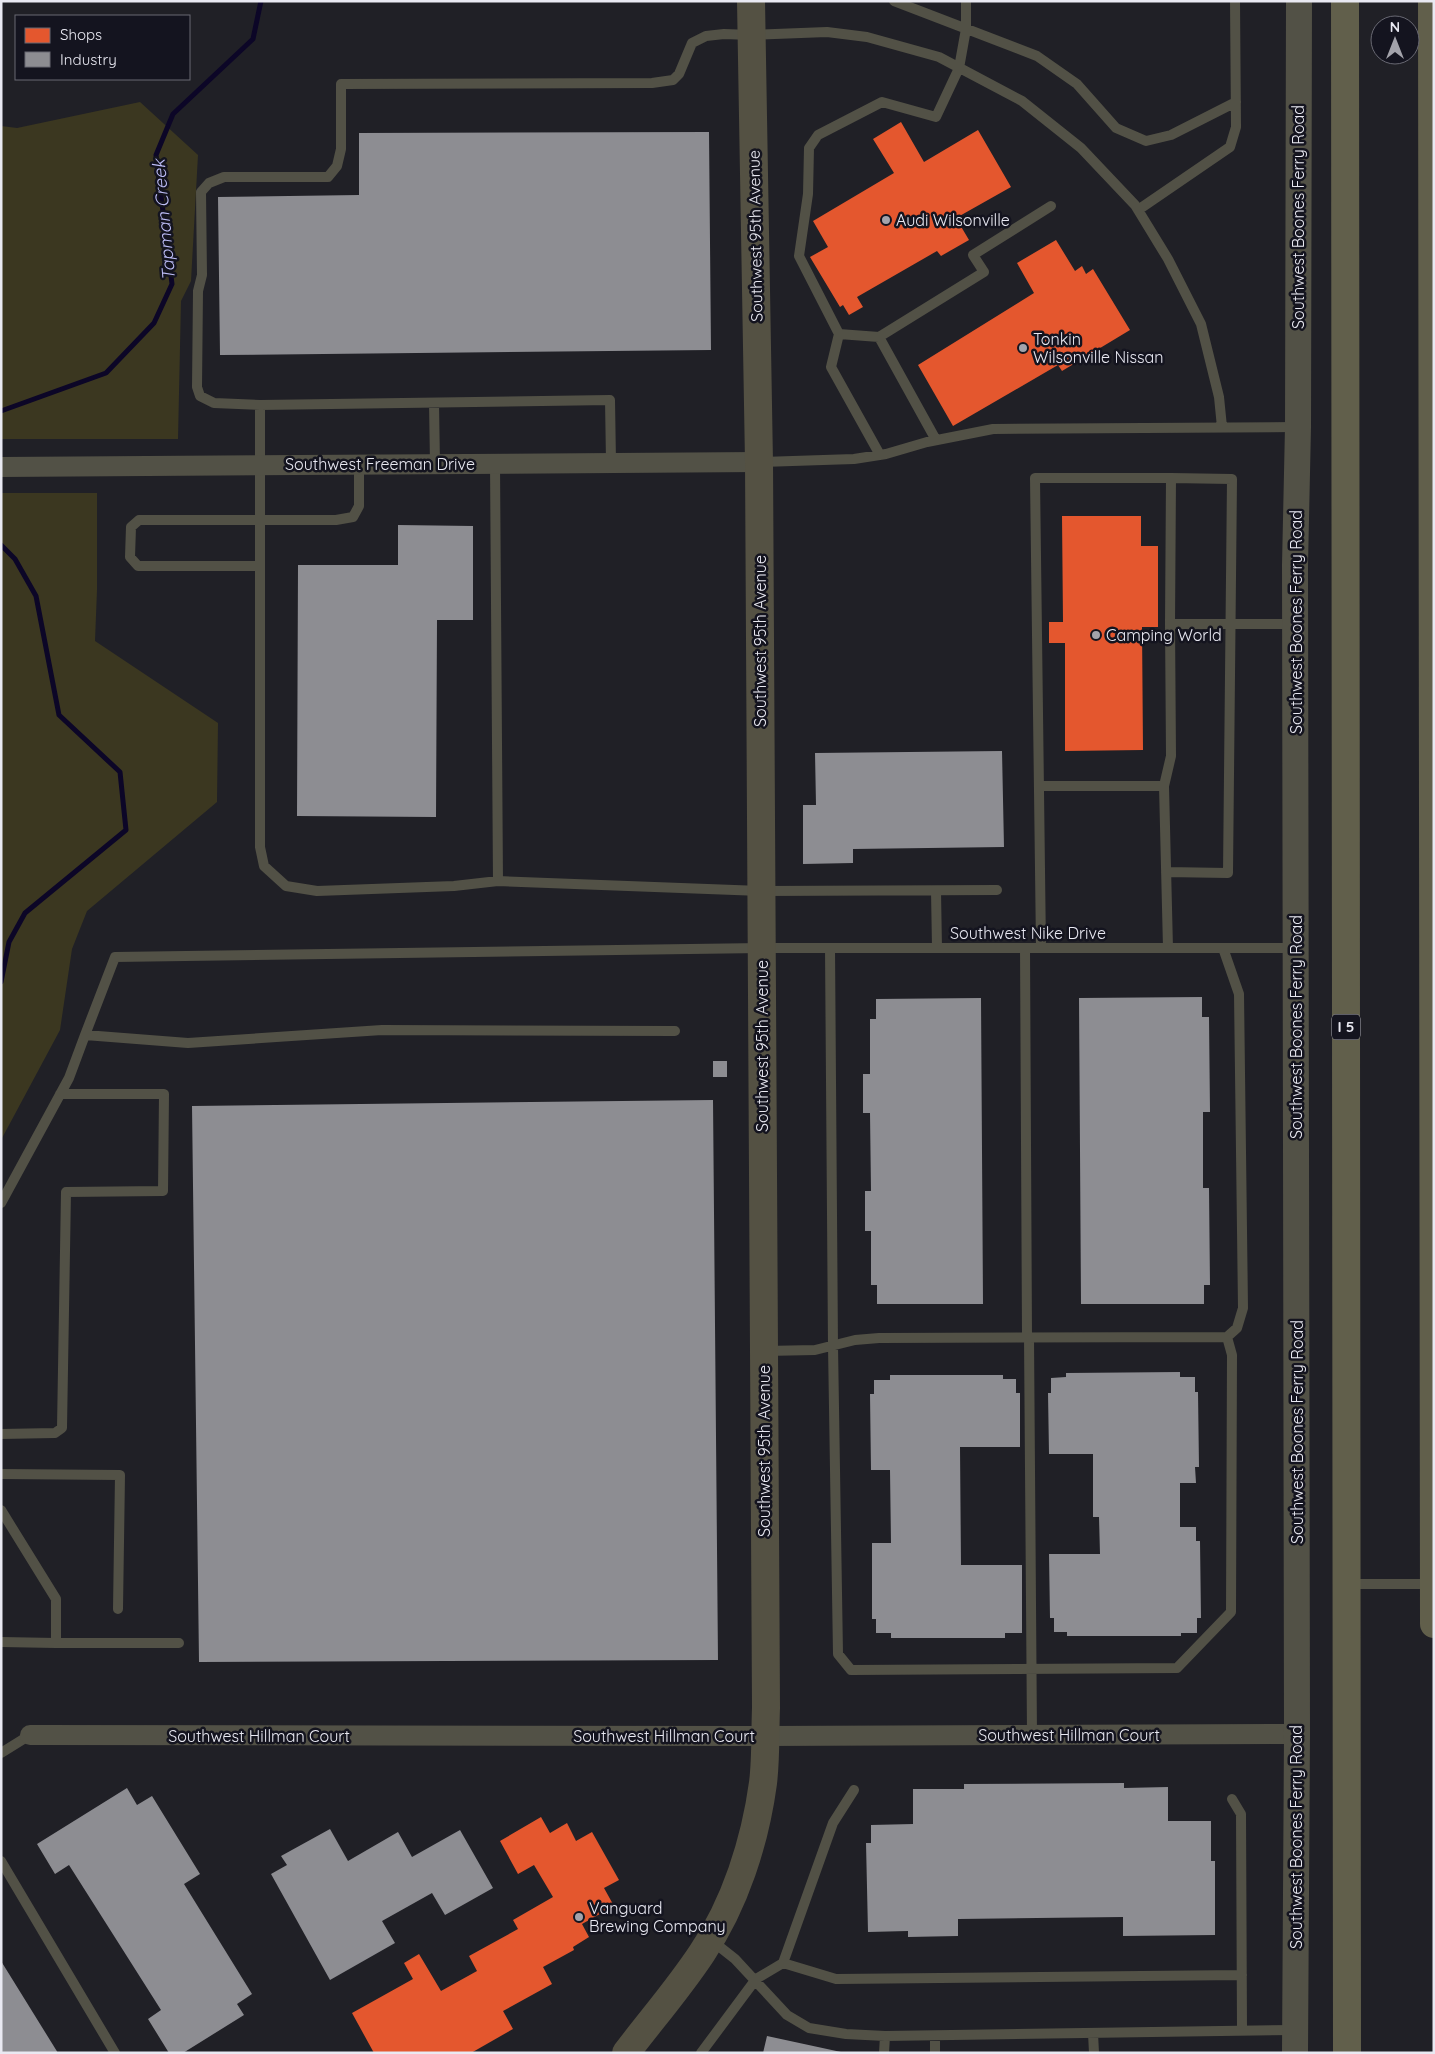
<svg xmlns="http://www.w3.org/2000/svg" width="1435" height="2054" font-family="Quicksand,sans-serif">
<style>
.green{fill:#3b3720}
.shops{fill:#e4572e}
.industry{fill:#8d8d92}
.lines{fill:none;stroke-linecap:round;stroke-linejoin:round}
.stream{stroke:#0c0627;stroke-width:5}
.service{stroke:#525146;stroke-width:10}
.minor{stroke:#525146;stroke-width:20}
.tertiary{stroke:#525146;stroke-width:26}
.secondary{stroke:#545143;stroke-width:28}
.motorway{stroke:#615f4b;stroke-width:28}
.poi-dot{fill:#a3a3ab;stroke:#14141f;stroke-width:2}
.labels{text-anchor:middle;stroke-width:5;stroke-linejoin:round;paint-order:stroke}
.shield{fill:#14141f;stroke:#a9a9b3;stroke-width:1}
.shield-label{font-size:15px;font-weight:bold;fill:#e9e9f2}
.street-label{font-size:16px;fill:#e9e9f2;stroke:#14141f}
.poi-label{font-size:16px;fill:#e9e9f2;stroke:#14141f;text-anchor:start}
.water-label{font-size:18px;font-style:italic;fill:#bebef8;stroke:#14141f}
</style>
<rect width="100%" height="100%" fill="#202026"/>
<path class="green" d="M140,102l58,53 -7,126 -10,20 -3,138h-177v-313l16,2z
M1,493h96v97l-2,51 123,82 -1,79 -130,109 -15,38 -12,81 -59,110z"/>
<path class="shops" d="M901,122l23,40 54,-32 33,57 -55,31 13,22 -28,16 -4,-5 -80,46 6,10 -14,8 -6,-10 -3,2 -30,-50 18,-10 -15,-26 81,-48 -21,-34z
M1056,240l19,31 7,-5 4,8 7,-5 37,61 -68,41 -4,-6 -105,61 -35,-61 116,-72 -17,-30z
M1062,516h79v30h17v81h-16l1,123 -78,1v-108h-16v-21h14z
M541,1817l9,16 17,-10 9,18 16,-9 27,48 -15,8 10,18 -32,18 7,13 -16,10 1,3 -31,17 9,17 -49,27 10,18 -42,24h-97l-22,-40 61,-34 -9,-16 15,-9 22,37 36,-20 -8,-15 49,-27 -5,-9 40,-23 -19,-32 -16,9 -18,-33z"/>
<path class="industry" d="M709,132l2,218 -491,5 -2,-158 141,-2v-62z
M398,525l75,1v94h-36l-1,197 -139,-1 1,-251h100z
M1002,751l2,96 -151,2v14l-50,1v-59h13l-1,-52z
M1202,997v20h7l1,95h-7v76h6l1,97h-6v19h-123l-2,-306z
M981,998l2,306h-106v-19h-6v-54h-6v-40h6l-1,-78h-7v-39h7v-55h6v-20z
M713,1061h14v16h-14z
M713,1100l5,560 -519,2 -7,-556z
M1180,1372v5h15v15h3l1,75h-4l1,16h-16v44h16v14h4l1,77h-4v15h-16v3h-114v-4h-13v-14h-4l-1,-64h51l-1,-37h-6v-63h-44l-1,-61h3v-15l15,-1v-4z
M890,1375h113v4h13v14h4v54h-60l1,118h61v68h-17v5h-114v-5h-15v-14h-4v-76h19l-1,-73h-19l-1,-76h4v-14h16z
M1124,1783v5l44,-1v34h43v40h4v74l-92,1v-19l-165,2v17l-50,1v-6l-40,1 -2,-89h5v-18l42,-1v-35h51v-5z
M127,1788l10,17 15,-9 48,78 -16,10 68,110 -15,10 7,11 -61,38h-14l-21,-34 13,-9 -92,-145 -14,9 -18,-30z
M330,1829l18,32 50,-29 14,25 48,-27 33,58 -48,27 -13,-22 -50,28 13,22 -65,37 -59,-106 16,-9 -6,-9z
M1,1961l57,92h-57z
M767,2036l74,16v1h-78z"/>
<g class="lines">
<path class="stream" d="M1,411l105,-38 48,-50 18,-39 -16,-129 17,-41 80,-75 8,-38
M1,545l14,14 21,37 23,119 61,57 6,58 -101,83 -16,29 -8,40"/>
<path class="service" d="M894,1l143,55 40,28 39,44 30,13 25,-6 65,-33
M1138,210l92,-63 6,-20 -1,-126
M839,334l40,3 57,103
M879,337l105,-65 -11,-17 78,-49
M434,403l1,61
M260,405v442l4,19 22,20 31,5 137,-5 44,-5 263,10 236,-1
M880,455l-49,-88 8,-33 -40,-78 9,-62 1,-46 9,-13 64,-33 54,15 23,-49 7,-39v-28
M611,462l-1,-62 -350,5 -46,-2 -14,-7 -3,-9 1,-96 4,-16 -1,-83 8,-9 15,-6h104l9,-11 4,-17v-65l311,-1 21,-3 6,-6 13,-31 14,-7 18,-2 27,1 76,-3 40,5 72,20 83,44 59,47 54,57 33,54 33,65 18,73 3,30
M760,462l94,-3 32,-5 41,-12 66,-13 304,-2
M495,463l3,418
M260,566h-122l-8,-9 1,-30 8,-7h197l17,-3 6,-11v-42
M1039,786h125
M1166,872l62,1 4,-394 -61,-1
M936,891l1,57
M830,948l3,398 5,308 13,16 326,-2 54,-56 1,-257 -5,-18
M1025,948l2,389
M1041,948l-6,-470h136l-1,146h124
M1168,948l-4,-162 7,-30 -1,-132
M675,1031l-293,-1 -194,13 -103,-8 30,-78 647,-9h533
M1,1203l68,-125 16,-43
M1029,1337l3,398
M765,1351l50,-1 40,-10 24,-2 348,-1 10,-9 6,-20 -4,-314 -16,-46
M1,1434l54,-1 7,-5 4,-236 97,-1 1,-97h-104
M1,1474l119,1 -2,134
M1,1510l55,89v44h123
M1347,1584h86
M1,1642l55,1
M1,1753l29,-18
M1232,1799l9,15 1,217
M1,1861l114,192
M711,1940l24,19 52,56 22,13 37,6 39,2 409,-6
M783,1963l53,16 406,-4
M1093,2033l1,20
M935,2036v17
M701,2053l55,-74 27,-16 50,-140 21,-33
M884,2053l1,-17"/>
<path class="minor" d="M1,467l758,-5
M30,1735l735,1 532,-2"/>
<path class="tertiary" d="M1295,2053l2,-319 -2,-1169 3,-138 1,-426"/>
<path class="secondary" d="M626,2053c25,-33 53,-65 76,-100 33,-49 53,-111 61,-170 3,-24 2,-50 3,-75l-7,-1246 -8,-461"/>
<path class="motorway" d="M1345,1l2,2052
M1432,1l2,1623"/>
</g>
<g class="poi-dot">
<circle cx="886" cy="220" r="5"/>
<circle cx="1023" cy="348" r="5"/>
<circle cx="1096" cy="635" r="5"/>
<circle cx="579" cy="1917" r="5"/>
</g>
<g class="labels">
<rect class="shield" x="1332" y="1014.5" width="28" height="25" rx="4"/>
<g class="shield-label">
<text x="1346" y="1032">I 5</text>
</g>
<g class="street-label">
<text transform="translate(1298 217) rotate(-90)" y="6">Southwest Boones Ferry Road</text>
<text transform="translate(755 236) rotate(-91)" y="6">Southwest 95th Avenue</text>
<text x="380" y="470">Southwest Freeman Drive</text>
<text transform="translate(1296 622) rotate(-90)" y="6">Southwest Boones Ferry Road</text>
<text transform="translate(760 641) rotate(-90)" y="6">Southwest 95th Avenue</text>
<text x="1028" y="939">Southwest Nike Drive</text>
<text transform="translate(1296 1027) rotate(-90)" y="6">Southwest Boones Ferry Road</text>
<text transform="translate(762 1046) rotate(-90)" y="6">Southwest 95th Avenue</text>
<text transform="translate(1297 1432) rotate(-90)" y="6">Southwest Boones Ferry Road</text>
<text transform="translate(764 1451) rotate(-90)" y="6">Southwest 95th Avenue</text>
<text x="1069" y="1741">Southwest Hillman Court</text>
<text x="259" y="1742">Southwest Hillman Court</text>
<text x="664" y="1742">Southwest Hillman Court</text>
<text transform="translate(1296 1837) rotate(-90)" y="6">Southwest Boones Ferry Road</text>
</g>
<g class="poi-label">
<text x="896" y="226">Audi Wilsonville</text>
<text x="1033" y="345">Tonkin<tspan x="1033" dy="18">Wilsonville Nissan</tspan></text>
<text x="1106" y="641">Camping World</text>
<text x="589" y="1914">Vanguard<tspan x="589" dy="18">Brewing Company</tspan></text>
</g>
<g class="water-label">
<text transform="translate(164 220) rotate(-95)" y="6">Tapman Creek</text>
</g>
</g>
<rect width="1435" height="2054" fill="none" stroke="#e9e9f2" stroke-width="5"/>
<rect x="15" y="15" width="175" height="65" fill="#14141f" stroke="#696973"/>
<rect x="25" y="28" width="25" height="15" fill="#e4572e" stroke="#696973"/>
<text x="60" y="40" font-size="15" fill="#e9e9f2">Shops</text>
<rect x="25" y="52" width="25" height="15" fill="#8d8d92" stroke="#696973"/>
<text x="60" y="65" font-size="15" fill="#e9e9f2">Industry</text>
<g transform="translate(1395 40)"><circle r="24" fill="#14141f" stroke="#696973"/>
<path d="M0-4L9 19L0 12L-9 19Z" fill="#a3a3ab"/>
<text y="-8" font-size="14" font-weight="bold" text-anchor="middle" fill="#e9e9f2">N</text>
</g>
</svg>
